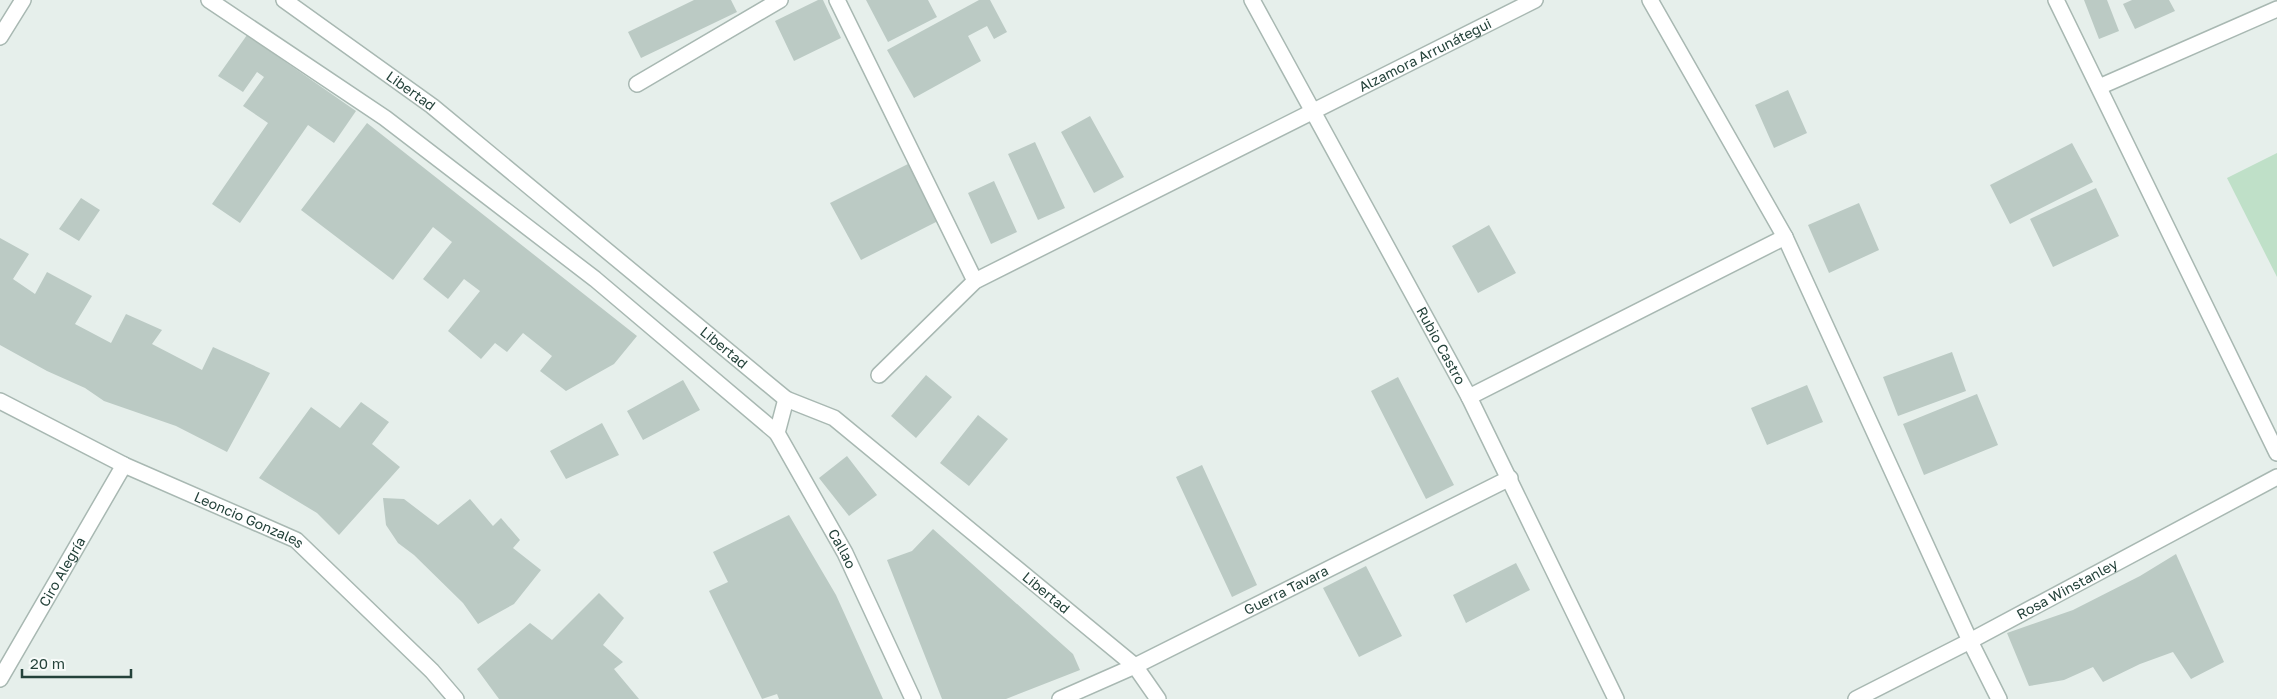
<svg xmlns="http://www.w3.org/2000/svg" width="2277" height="699" font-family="'Golos Text',sans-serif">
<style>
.green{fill:#bfe0c8}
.building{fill:#bbcac4}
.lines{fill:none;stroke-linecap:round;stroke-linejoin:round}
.minor-casing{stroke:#a8b8b2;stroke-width:18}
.minor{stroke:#fff;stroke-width:15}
.labels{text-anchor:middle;stroke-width:4;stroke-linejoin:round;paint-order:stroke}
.street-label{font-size:14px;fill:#24423a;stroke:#f7fbf9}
</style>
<rect width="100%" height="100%" fill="#e6efeb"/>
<path class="green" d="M2277,153v124l-50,-99z"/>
<path class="building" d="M694,0h37l6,12 -96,46 -13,-26z
M818,0h5l18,38 -47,23 -19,-40z
M866,0h62l9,17 -49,25z
M979,0h11l17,32 -13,7 -7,-13 -19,10 13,25 -67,37 -27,-48z
M2084,0h23l12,31 -20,8z
M2132,0h37l6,11 -40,18 -12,-25z
M247,35l109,76 -22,32 -26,-18 -68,98 -28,-19 56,-81 -25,-17 21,-29 -7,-5 -14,20 -25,-16z
M1788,90l19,43 -33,15 -19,-43z
M1090,116l34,61 -30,16 -33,-61z
M367,123l270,213 -23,28 -48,27 -26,-20 12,-15 -29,-23 -16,19 -12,-9 -14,16 -33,-28 32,-40 -16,-12 -16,20 -25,-20 29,-37 -19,-15 -40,53 -92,-70z
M1035,142l30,66 -27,12 -30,-66z
M2072,143l21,39 -83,42 -20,-39z
M910,163l30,57 -79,40 -31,-57z
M994,181l23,51 -26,12 -23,-51z
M2096,188l23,48 -66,31 -23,-48z
M81,198l19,12 -21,31 -20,-12z
M1859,203l20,47 -50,23 -21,-48z
M1489,225l27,48 -38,20 -26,-47z
M0,238l29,16 -16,25 22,15 12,-22 45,24 -17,28 36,19 15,-29 36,16 -10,14 50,26 11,-23 57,26 -43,79 -51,-26 -72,-25 -19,-13 -38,-17 -47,-26z
M1952,352l14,39 -68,25 -15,-39z
M926,375l26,22 -36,41 -25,-22z
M1398,377l56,108 -28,14 -55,-108z
M683,380l17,30 -57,30 -16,-29z
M1807,385l16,37 -56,23 -16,-37z
M1977,394l21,51 -74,30 -21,-51z
M361,402l28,20 -17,22 28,23 -61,68 -22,-22 -58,-35 52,-71 29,21z
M978,415l30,24 -39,47 -29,-23z
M602,423l17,32 -53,24 -16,-28z
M847,456l30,39 -28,21 -30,-38z
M1202,465l55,120 -25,12 -56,-120z
M383,498l21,1 34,26 32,-26 23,27 8,-8 19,22 -7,8 28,22 -27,34 -36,20 -15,-21 -49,-48 -16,-12 -12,-18z
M789,515l47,80 47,104h-104l-2,-5 -15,5 -53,-108 19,-9 -15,-30z
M933,529l140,125 7,16 -74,29h-64l-55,-139 25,-9z
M2176,554l48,108 -33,17 -18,-27 -33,12 -37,18 -10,-15 -29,13 -35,6 -22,-53 66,-23 67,-34z
M1516,563l14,27 -64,33 -13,-28z
M1366,566l36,70 -43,21 -36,-69z
M599,593l25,25 -21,27 20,17 -9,7 25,30h-140l-22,-30 53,-46 22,17z"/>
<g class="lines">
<defs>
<g id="minor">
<path d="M209,0l176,118 210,161 182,154"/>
<path id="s1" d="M284,0l148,106 354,293 48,19 301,248 23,33"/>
<path d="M837,0l138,281"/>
<path id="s2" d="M1252,0l217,397 147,302"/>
<path d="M1650,0l135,237 185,404 29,58"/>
<path d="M2056,0l221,453"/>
<path d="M0,37l23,-37"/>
<path d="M637,84l143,-84"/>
<path d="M2099,87l178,-78"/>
<path id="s3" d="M879,375l96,-94 560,-281"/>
<path d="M1469,397l316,-160"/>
<path id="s4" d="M786,399l-9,34 68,120 68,146"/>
<path id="s5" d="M0,401l124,64 172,75 136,131 24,28"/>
<path id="s6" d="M0,679l124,-214"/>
<path id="s7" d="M1060,699l75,-33 375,-188"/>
<path id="s8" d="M1856,699l114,-58 307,-164"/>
</g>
</defs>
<use href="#minor" class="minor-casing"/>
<use href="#minor" class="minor"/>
</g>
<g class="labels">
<g class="street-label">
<text dy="5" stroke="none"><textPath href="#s3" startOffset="638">Alzamora Arrunátegui</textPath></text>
<text dy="5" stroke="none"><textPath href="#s1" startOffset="156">Libertad</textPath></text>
<text dy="5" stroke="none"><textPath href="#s2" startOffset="394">Rubio Castro</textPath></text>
<text dy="5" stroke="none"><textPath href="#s1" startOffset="561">Libertad</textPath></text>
<text dy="5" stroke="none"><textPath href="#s5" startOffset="276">Leoncio Gonzales</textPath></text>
<text dy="5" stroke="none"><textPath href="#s4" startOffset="168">Callao</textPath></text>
<text dy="5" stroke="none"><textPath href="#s6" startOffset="124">Ciro Alegría</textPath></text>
<text dy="5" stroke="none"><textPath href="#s8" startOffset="238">Rosa Winstanley</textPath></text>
<text dy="5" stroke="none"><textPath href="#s7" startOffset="251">Guerra Tavara</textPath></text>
<text dy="5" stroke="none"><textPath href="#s1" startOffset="968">Libertad</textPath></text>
</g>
</g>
<path d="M22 669v8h109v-8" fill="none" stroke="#24423a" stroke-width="2.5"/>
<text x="30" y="669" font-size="15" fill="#24423a" stroke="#f7fbf9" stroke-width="4" paint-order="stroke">20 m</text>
</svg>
